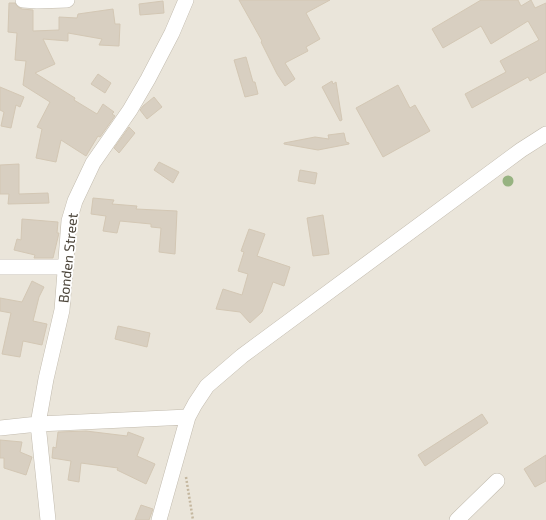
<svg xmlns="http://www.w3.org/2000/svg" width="546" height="520" font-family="'Exo 2',sans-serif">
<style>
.residential{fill:#eae5da}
.building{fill:#d8cfc1;stroke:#d3c7b4}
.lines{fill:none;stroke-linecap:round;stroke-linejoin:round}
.street-casing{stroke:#c2bbae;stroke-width:16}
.path{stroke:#c4b79f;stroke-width:2.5;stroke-dasharray:2 2;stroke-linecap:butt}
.street{stroke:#fff;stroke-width:15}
.tree{fill:#97b381}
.labels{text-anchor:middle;stroke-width:3.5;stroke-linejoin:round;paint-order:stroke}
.street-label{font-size:14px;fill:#4b4439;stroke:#fff}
</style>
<rect width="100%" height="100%" fill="#f6f3ec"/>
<path class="residential" d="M0,0h546v520h-546z"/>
<path class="building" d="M239,0h91l-24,13 14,26 -14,8 2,4 -23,12 10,16 -10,7 -8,-12 -16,-32 1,-1z
M481,0h37l3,6 10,-6 4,8 11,-5v69l-16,9 -2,-4 -56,31 -7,-14 41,-22 -6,-11 39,-21 -11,-19 -37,23 -10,-18 -38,22 -11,-19z
M163,1l1,12 -24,2 -1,-11z
M9,3h6l3,4 4,2 11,1v21l26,-1v-13l18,1 1,-4 35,-5 2,15h5l-1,22 -20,-1 3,-6 -34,-6v8l-25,-2 12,25 -20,9 40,25 -1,2 23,14 6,-10 11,8 -2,2 3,2 -15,21 -2,-1 -12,20 -25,-16 -5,22 -20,-4 6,-29 -5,-2 13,-25 -27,-17 3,-24 -11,-1 2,-27 -9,-1z
M246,57l7,25h2l3,12 -13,3 -11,-37z
M98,74l13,9 -6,10 -14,-9z
M332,81l1,3 3,-2 6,38 -2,1 -18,-34z
M398,85l12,23 5,-3 15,26 -47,26 -27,-49z
M0,87l24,10 -4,10 -4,-2 -5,23 -10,-2 3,-14 -4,-2z
M154,97l8,10 -15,12 -7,-9 3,-4z
M129,127l6,6 -16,20 -5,-5z
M344,133l2,9 3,1v1l-31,6 -34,-6v-1l31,-6 14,2 -1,-4z
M159,162l20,10 -6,11 -19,-13z
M19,164v30l29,-1 1,10 -41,1 1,-10h-9v-29z
M300,170l17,3 -2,11 -17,-3z
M93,198l21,2 -2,4 25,2 -1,3 41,2 -2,43 -16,-2 2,-24 -10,-1v-3l-31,-3 -3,12 -14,-2 3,-15 -15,-2z
M323,215l6,39 -16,2 -6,-38z
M22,219l36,3 -1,11h2l-6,25h-19l1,-3 -21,-5 3,-11 4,1z
M249,229l16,5 -8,22 33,11 -6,19 -11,-4 -11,30 -12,11 -10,-11 -24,-3 7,-20 19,6 6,-21 -10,-3 6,-19 -3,-1z
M32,281l12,6 -5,10 -6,24 14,3 -5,21 -19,-4 -3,16 -18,-3 9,-41 -11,-2v-13l22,4z
M118,326l32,7 -3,14 -32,-8z
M482,414l6,9 -63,43 -7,-11z
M86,431l41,5 1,-4 16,6 -7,18 18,8 -9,20 -29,-14 1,-2 -37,-5 -2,19 -11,-2 3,-19 -19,-3 1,-11 3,1 2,-16z
M0,440l22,2 -2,10 12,5 -6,18 -22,-7v-10h-4z
M546,455v26l-11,6 -11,-18z
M141,505l12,4 -4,11h-14z"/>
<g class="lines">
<defs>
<path id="street" d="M23,0l14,1 30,-1
M0,267h66
M0,428l38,-4 150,-7
M48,520l-10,-96 8,-45 16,-69 7,-89 6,-20 18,-38 37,-53 18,-31 24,-46 14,-33
M159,520l29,-103 7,-13 12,-18 35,-30 279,-206 25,-16
M457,520l40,-39"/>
</defs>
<use href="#street" class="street-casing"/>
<path class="path" d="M186,477l7,43"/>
<use href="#street" class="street"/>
</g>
<circle class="tree" cx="508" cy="181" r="5.5"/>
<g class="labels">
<g class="street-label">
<text transform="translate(68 258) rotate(-84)" y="5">Bonden Street</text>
</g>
</g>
</svg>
